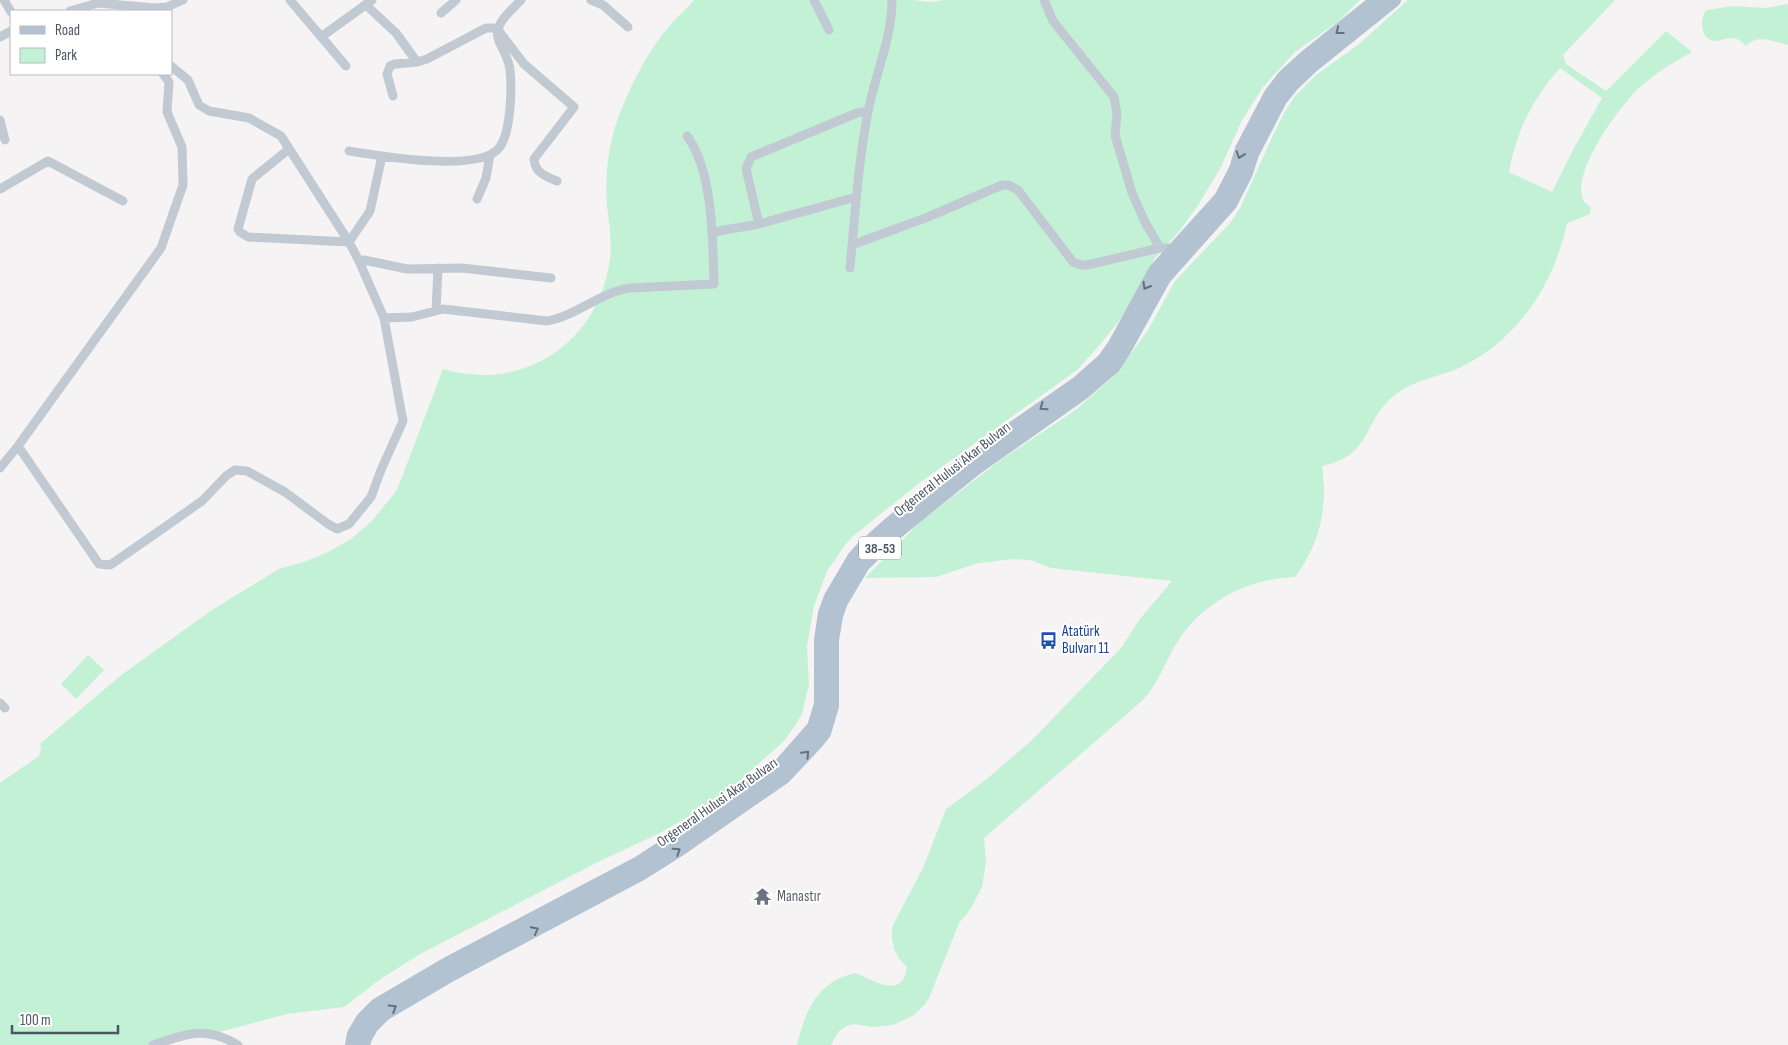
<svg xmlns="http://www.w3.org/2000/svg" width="1788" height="1045" font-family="'Sofia Sans Condensed',sans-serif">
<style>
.green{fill:#c3f1d5;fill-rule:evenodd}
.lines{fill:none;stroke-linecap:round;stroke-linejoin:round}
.street{stroke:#c1cad2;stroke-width:9}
.primary{stroke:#b3c2d1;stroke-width:14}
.oneway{stroke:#64717d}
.labels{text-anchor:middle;stroke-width:4;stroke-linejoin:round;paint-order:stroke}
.shield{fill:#fff;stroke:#808990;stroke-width:1}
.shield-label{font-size:14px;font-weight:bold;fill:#4a5661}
.street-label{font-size:15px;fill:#4a5661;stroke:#fff}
.transit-label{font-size:15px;fill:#164399;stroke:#fff;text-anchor:start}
.worship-label{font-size:15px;fill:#5b616d;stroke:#fff;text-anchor:start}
</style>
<rect width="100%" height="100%" fill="#f5f3f3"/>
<path class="green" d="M694,0h219l17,2 14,-2h416l-21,21 -44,31 -32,35 -22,35 -19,43 -25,42 -20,27 -22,24 -26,48 -10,15 -21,26 -21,23 -155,111 -70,56 -7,8 -18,26 -13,35 -7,40 2,38 -7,30 -8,13 -10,14 -48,43 -31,23 -47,27 -56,26 -182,94 -41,26 -35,27 -57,7 -75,20 -11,1 -34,10h-167v-262l39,-27 2,-6 -1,-6 80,-68 92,-66 67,-41 25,-7 24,-10 23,-13 20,-17 26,-32 46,-121c81,24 157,-27 167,-111 2,-18 -1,-34 -3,-52 -2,-24 0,-48 6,-72 10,-35 35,-86 60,-112 7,-8 15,-14 21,-22z
M1408,0h207l-52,55 3,9 40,27 60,-60 26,21c-19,10 -38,22 -54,37 -18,16 -81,102 -47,118l-1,7 -23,9c-13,62 -50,118 -108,145 -21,9 -45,12 -63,26 -34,26 -23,62 -74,72 6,41 -2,78 -27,111 -49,2 -93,25 -119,67 -12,20 -17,38 -33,56l-159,138 2,24 -4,25 -12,23 -11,13 -30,75 -4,6 -11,11 -21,10 -21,2 -18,-3 -8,2 -7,5 -8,14h-34c9,-35 20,-64 59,-72 18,8 47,27 51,-6l-8,-8 -5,-10 -2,-11v-11l31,-59 23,-59 42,-31 45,-39 88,-91 19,-29 32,-38 -121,-13 -21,-8 -16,-1 -36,4 -42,14 -71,1 55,-56 82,-63 75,-50 38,-34 33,-45 27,-49 55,-58 10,-15 29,-64 15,-31 11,-17 21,-21 42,-30zM1560,68l42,30 -29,52 -21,42 -43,-20c7,-40 24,-74 51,-104z
M1788,4v41c-14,-3 -31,-12 -42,1 -5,-6 -12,-10 -21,-7 -1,0 -7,2 -8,2 -17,1 -18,-22 -11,-31l27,-4 32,2z
M88,655l16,15 -28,29 -15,-15z"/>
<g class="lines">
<path class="street" d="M4,0l7,12
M290,0l56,66
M591,0l12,5 25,22
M814,0l15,30
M1044,0l9,21 61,76 3,17 -2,21 17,58 13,29 15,26
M366,5l30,28 21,29
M70,11l28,-8 57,5 12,-1 16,-7
M441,13l15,-13
M0,37l11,-6
M321,37l51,-37
M171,66l17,14 11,25 10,6 40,7 32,18 68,106 10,19 5,-1 43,9 55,-1 89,10
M163,74l6,8 -2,30 15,35 1,38 -22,63 -143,198 81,118 11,1 32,-22 60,-42 24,-25 9,-6 12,1 38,21 43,32 9,5 12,-5 22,-27 10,-27 22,-49 -19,-103 28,-1 31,-8 104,12c30,-5 53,-29 83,-33l84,-4c-1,-42 -1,-114 -27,-148
M393,96l-6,-22 3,-8 5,-2 22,-2 10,-3 59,-31h7l5,2 26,34 50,43 -40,52c1,14 11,17 23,22
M0,120l5,20
M289,149l-37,30 -14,50 2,3 8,5 101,5 21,-31 12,-55
M349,151c30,5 130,22 150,-3 12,-15 13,-59 11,-78 -1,-11 -7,-19 -11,-29 -7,-16 12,-30 22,-41
M0,189l48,-28 75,40
M477,199l9,-21 4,-23
M759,224l-13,-55 5,-12 106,-44 11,-2
M713,232l46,-8 97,-27
M852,245l76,-28 74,-32h6l10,5 55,72 9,3h5l73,-17h15
M359,261l25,57
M850,268c5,-52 8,-105 18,-156 7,-38 24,-73 24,-112
M436,310l2,-42
M0,468l18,-22
M0,703l5,5
M153,1045c33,-11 52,-20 85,0"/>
<path class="primary" d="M352,1045l2,-11 9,-15 14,-14 70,-41 190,-100 37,-24 103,-71 37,-42 7,-23v-64l4,-27 6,-16 23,-39 10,-11 27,-24 78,-64 109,-76 26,-23 10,-14 41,-75 66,-73 15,-29 6,-20 29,-55 13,-17 22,-20 71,-57
M363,1045l2,-7 7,-12 12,-12 68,-40 190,-101 38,-24 104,-72 31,-33 9,-11 8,-27v-66l4,-24 5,-14 22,-37 35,-34 78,-63 108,-76 29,-25 10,-15 41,-74 66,-74 16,-31 6,-19 28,-54 12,-15 21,-20 81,-65"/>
</g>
<defs><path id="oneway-chevron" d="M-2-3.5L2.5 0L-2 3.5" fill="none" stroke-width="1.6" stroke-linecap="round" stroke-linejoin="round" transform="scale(1.25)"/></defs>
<g class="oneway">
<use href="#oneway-chevron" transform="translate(1339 31) rotate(142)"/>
<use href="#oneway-chevron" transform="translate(1240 155) rotate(109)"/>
<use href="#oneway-chevron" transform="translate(1146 286) rotate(120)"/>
<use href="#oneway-chevron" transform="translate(1043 407) rotate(145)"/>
<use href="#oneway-chevron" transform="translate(806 754) rotate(-47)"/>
<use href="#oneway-chevron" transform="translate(677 851) rotate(-33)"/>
<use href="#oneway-chevron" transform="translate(535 930) rotate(-28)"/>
<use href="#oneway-chevron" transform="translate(393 1008) rotate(-32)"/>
</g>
<defs>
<symbol id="bus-bare" viewBox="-9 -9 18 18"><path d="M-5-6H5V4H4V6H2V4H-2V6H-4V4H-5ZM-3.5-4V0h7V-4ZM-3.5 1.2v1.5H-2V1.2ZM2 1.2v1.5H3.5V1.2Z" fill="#1a4fb4" stroke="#fff" stroke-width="2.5" paint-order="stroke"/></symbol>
<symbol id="temple-bare" viewBox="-9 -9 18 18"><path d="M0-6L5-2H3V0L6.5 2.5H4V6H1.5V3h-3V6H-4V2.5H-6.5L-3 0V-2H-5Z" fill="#6b7280" stroke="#fff" stroke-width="2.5" paint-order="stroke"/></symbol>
</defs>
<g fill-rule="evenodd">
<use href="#bus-bare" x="1036" y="628" width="25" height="25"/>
<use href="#temple-bare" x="750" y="884" width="25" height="25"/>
</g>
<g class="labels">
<rect class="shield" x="859" y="536.5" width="42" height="23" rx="4"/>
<g class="shield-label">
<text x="880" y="553">38-53</text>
</g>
<g class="street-label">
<text transform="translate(952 469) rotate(-38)" y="5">Orgeneral Hulusi Akar Bulvarı</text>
<text transform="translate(717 802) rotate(-35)" y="5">Orgeneral Hulusi Akar Bulvarı</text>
</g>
<g class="transit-label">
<text x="1062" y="636">Atatürk<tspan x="1062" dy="17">Bulvarı 11</tspan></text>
</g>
<g class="worship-label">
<text x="777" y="901">Manastır</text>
</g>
</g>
<rect x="10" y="10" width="162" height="65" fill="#ffffff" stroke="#b7bbc0"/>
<rect x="20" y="26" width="25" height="8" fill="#b3c2d1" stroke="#b7bbc0"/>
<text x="55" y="35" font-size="15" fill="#4a5661">Road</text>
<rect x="20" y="48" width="25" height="15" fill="#c3f1d5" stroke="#b7bbc0"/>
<text x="55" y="60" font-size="15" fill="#4a5661">Park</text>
<path d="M12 1025v8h106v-8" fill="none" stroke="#4a5661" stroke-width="2.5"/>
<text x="20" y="1025" font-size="15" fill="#4a5661" stroke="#ffffff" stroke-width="4" paint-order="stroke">100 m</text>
</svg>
